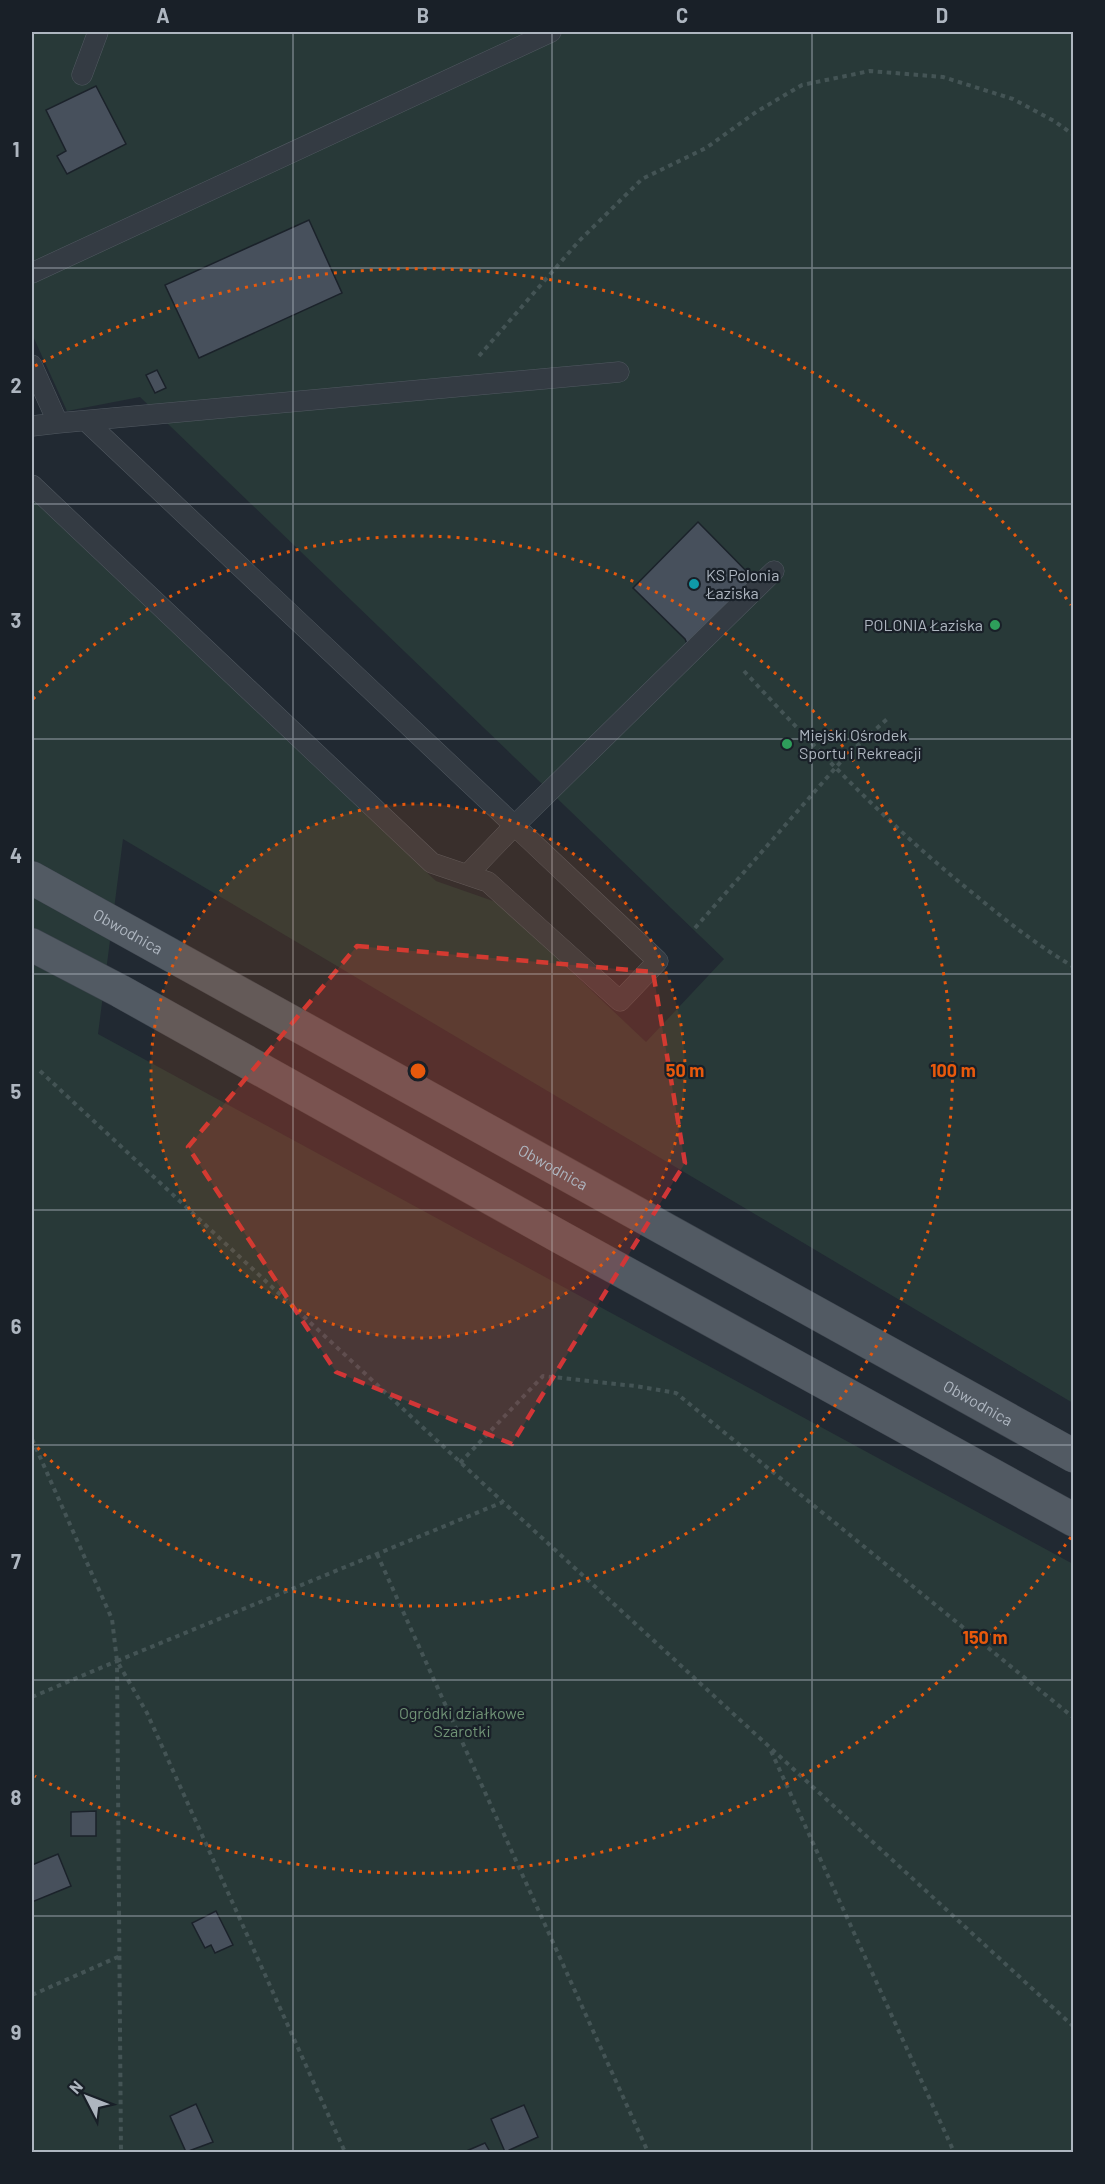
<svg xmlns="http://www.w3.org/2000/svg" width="1105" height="2184" font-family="Barlow,sans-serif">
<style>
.green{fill:#283938}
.building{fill:#47505c;stroke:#1b222a;stroke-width:1.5}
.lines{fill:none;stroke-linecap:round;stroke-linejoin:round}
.service-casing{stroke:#515961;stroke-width:21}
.primary-casing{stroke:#3d444d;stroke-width:34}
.path{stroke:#445455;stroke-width:4;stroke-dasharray:4.5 4.5;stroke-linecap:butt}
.service{stroke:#343b43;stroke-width:20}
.primary{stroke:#525a63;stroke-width:33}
.marked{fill:#d23637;fill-opacity:0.2;stroke:#d23637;stroke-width:4.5;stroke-dasharray:12 8;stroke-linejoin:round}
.grid{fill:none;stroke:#aeb6c0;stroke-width:1.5;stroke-opacity:0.55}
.ring{fill:none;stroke:#e8590c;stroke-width:3;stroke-dasharray:3 6}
.culture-dot{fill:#0f9aa8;stroke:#192028;stroke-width:2}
.leisure-dot{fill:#2e9e5b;stroke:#192028;stroke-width:2}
.labels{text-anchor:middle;stroke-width:4.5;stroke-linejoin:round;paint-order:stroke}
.poi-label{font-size:16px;fill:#aeb6c0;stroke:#192028;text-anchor:start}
.street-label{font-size:16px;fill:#aeb6c0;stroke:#192028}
.park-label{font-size:16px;fill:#709376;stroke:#192028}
.centre{fill:#e8590c;stroke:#192028;stroke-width:3}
.ring-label{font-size:18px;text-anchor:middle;font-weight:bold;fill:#e8590c;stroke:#192028;stroke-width:4.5;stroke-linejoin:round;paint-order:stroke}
.neatline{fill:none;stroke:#aeb6c0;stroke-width:2}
.grid-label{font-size:20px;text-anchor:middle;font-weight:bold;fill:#aeb6c0}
</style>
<rect width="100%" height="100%" fill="#212932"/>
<path class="green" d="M32,32h1041v1371l-950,-564 -25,195 975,530v588h-1041v-1653l404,382 63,22 147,139 78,-83 -584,-562 -73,14 -35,-77z"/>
<path class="building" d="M96,86l30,58 -59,30 -10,-18 9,-5 -20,-41z
M309,220l33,73 -143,65 -34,-73z
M157,370l9,18 -11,5 -9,-18z
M698,522l58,59 -68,65 -3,-7 -52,-51z
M96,1811v25h-25v-24z
M58,1854l13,32 -39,16v-37z
M216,1911l17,34 -18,8 -4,-8 -6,3 -13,-25z
M196,2104l17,38 -27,10 -16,-36z
M524,2105l14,32 -33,15 -14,-33z
M485,2143l5,9h-26z"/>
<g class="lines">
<defs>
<path id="service" d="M82,75l16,-43
M32,273l519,-241
M32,365l26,58 -26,3
M58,423l561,-51
M32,485l400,378 56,19 132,119 38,-40 -572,-540
M467,875l48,-50 259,-254"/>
<g id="primary">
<path id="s1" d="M32,878l1042,578"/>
<path d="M32,945l88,46 442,247 512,282"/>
</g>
</defs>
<use href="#service" class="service-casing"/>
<use href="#primary" class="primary-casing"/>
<path class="path" d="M479,356l100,-115 63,-62 64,-31 50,-36 46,-27 68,-14 73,6 70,22 41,22 20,14
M744,671c73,79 146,156 230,223 31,26 64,52 100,73
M695,928l150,-171 42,-38
M40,1071l463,431
M32,1439l80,180 5,42 30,52 198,439
M460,1463l83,-87 92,10 41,7 398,325
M377,1554l271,598
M117,1661l386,-159 571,525
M32,1697l85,-36 4,491
M771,1751l183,401
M32,1995l88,-39"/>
<use href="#service" class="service"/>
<use href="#primary" class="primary"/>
</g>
<path class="marked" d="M357,946l296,26 32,191 -173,281 -176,-72 -148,-225z"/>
<path class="grid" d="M293,32v2120M552,32v2120M812,32v2120M32,268h1042M32,504h1042M32,739h1042M32,974h1042M32,1210h1042M32,1445h1042M32,1680h1042M32,1916h1042"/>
<circle cx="418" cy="1071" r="267" fill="#e8590c" fill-opacity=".12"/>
<g class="ring">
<circle cx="418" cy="1071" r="267"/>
<path d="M33 699A535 535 0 1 1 33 1443"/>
<path d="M1071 1537A802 802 0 0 1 35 1776M35 366A802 802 0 0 1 1071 605"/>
</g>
<circle class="culture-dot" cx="694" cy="584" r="6"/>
<g class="leisure-dot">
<circle cx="995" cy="625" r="6"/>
<circle cx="787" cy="744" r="6"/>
</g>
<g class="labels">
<g class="poi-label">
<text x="706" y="581">KS Polonia<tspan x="706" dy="18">Łaziska</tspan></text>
<text x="983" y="631" text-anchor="end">POLONIA Łaziska</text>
<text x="799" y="741">Miejski Ośrodek<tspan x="799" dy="18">Sportu i Rekreacji</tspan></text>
</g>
<g class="street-label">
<text dy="6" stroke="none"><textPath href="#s1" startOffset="110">Obwodnica</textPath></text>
<text dy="6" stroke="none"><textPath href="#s1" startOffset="596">Obwodnica</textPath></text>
<text dy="6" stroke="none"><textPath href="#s1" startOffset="1082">Obwodnica</textPath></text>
</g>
<g class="park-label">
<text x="462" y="1719">Ogródki działkowe<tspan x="462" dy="18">Szarotki</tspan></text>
</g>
</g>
<circle cx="418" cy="1071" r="9" class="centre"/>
<g class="ring-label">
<text x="685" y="1077">50 m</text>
<text x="953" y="1077">100 m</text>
<text x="985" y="1644">150 m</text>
</g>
<rect width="1105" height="2184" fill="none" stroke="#192028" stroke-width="66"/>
<g transform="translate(87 2097) rotate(312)" stroke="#192028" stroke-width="4.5" paint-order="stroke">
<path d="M0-4.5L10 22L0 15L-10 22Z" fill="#aeb6c0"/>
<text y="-9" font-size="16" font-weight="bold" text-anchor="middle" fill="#aeb6c0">N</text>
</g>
<rect x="33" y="33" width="1039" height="2118" class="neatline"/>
<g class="grid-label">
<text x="163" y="23">A</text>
<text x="423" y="23">B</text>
<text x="682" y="23">C</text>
<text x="942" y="23">D</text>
<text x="16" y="157">1</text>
<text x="16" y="393">2</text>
<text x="16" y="628">3</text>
<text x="16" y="863">4</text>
<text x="16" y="1099">5</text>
<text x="16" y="1334">6</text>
<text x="16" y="1569">7</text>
<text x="16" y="1805">8</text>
<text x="16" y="2040">9</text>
</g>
</svg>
